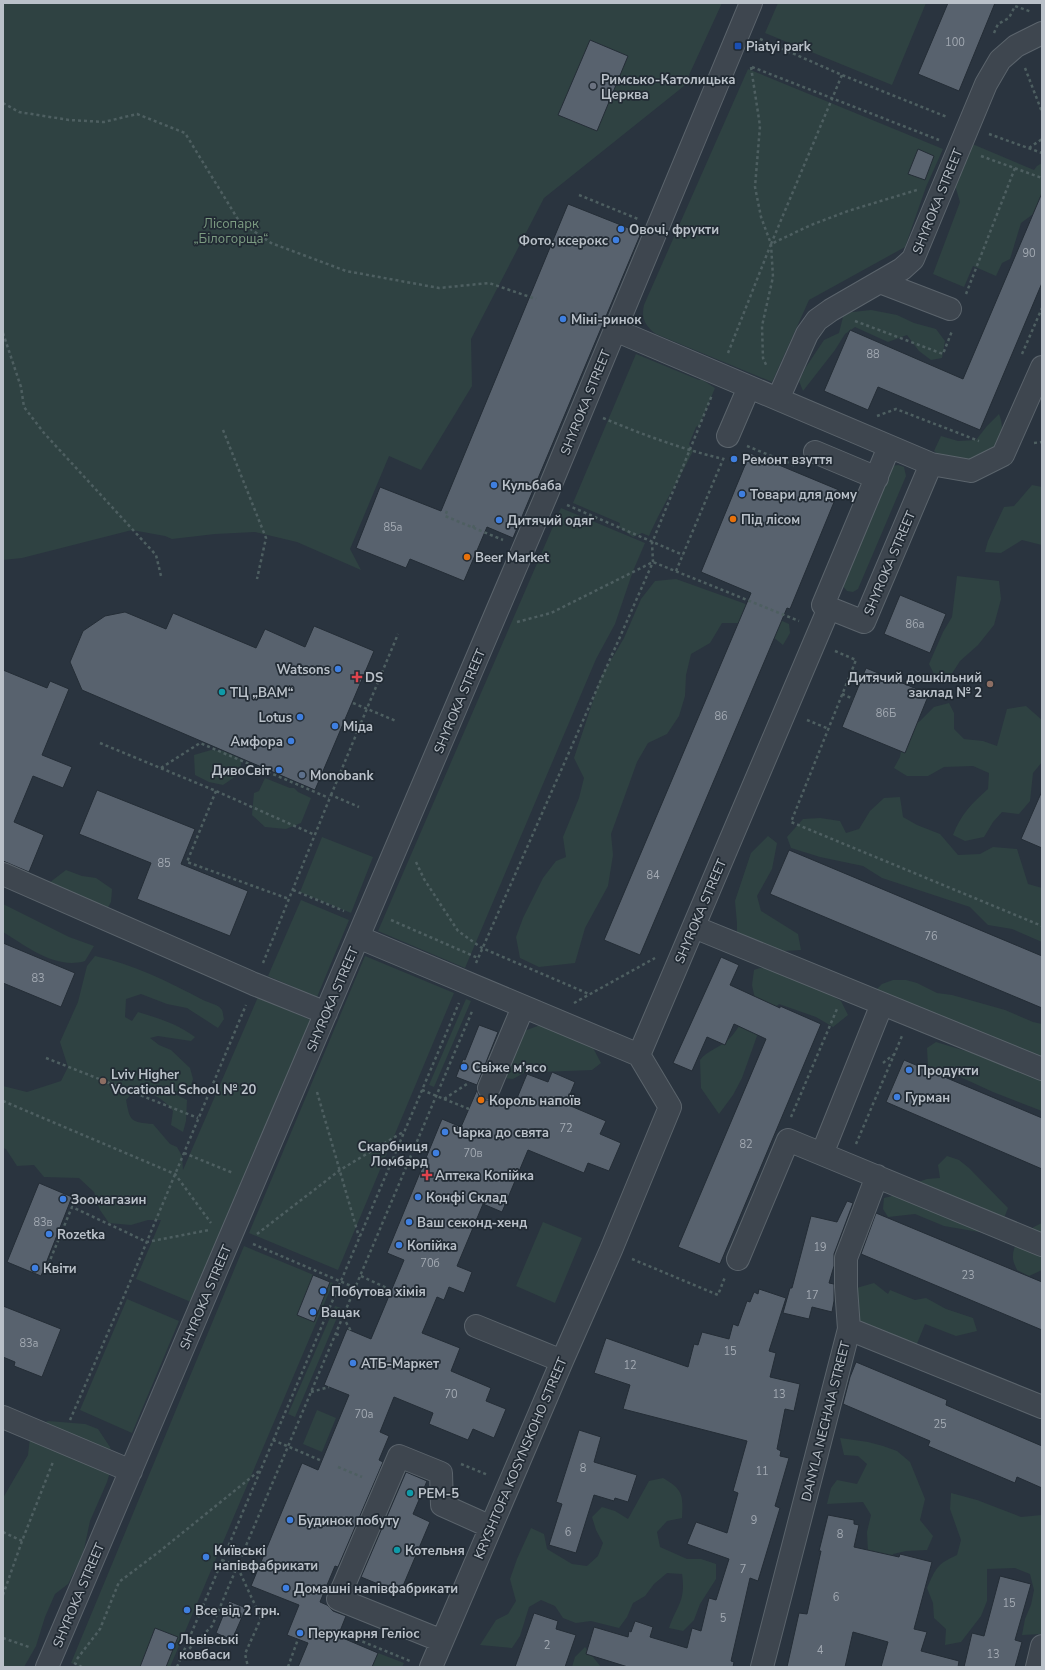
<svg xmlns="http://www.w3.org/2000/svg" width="1045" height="1670" font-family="'Nunito Sans',sans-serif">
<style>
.green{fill:#2f4242}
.building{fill:#58626e;stroke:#242d36}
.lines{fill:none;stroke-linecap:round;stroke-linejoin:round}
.minor-casing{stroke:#5b646c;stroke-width:24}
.path{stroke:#4e5f61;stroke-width:2.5;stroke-dasharray:3 3;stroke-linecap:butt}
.minor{stroke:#3e464f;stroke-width:22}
.transit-dot{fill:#1a4fb4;stroke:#222b34;stroke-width:1.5}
.worship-dot{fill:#6b7280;stroke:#222b34;stroke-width:1.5}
.shop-dot{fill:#3f7fe0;stroke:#222b34;stroke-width:1.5}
.food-dot{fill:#e8710a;stroke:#222b34;stroke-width:1.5}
.health-dot{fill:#e0444e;stroke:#222b34;stroke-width:1.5}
.education-dot{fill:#8d6e63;stroke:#222b34;stroke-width:1.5}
.culture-dot{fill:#0f9aa8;stroke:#222b34;stroke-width:1.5}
.service-dot{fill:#5c6f8a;stroke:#222b34;stroke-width:1.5}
.labels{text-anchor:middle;stroke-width:3.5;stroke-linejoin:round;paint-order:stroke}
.number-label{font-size:11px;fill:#a2a9b2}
.poi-label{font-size:13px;font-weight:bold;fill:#bac1c9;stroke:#222b34;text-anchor:start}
.street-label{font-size:13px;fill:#bac1c9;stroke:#222b34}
.park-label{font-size:13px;fill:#7c9c82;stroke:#222b34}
</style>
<rect width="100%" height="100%" fill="#2a343f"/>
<path class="green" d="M3,3h719l-38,83 -140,112 -73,141 1,47 -51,84 -32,-14 -39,93 11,21 -64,-28 -42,-10 -40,2 -43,5 -7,-3 -33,-6 -110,28 -19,2z
M778,3h148l-34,82 -127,-52z
M748,69l195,80 -17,38 -21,60 -96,53 -37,82 -116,-48c-11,-8 -15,-16 -12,-29z
M970,143l64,27 3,-4 5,-3v51l-6,-2 -15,11 -11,36 -8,4 -6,13 -23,-10 -9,21 -31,-13 27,-72 -6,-20z
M871,310l26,5 17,8 22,6 9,12 -3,17 -11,2 -12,-9 -12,-16 -19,7 -33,-15 -10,7 -10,16 -32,41 -4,-10 7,-14 18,-27 15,-7 5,-20z
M636,354l63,26 2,-1 14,9 -15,36 -4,3 -7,17 4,7c-14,29 -31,55 -44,85l-7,-3 -9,4 -14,-10 1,-4 -47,-20z
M999,414c8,20 -2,28 -12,45 -24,5 -33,9 -53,-8l7,-15 17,5 18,-1 11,-14z
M898,465l6,2 2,9 -48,113 -5,3 -6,-1 -5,-6 50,-119z
M1032,485l10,2v58l-20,-5 -21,13 -16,-1 3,-11 16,-34 10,-1z
M561,508l84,35 -12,28 -18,53 -19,35 -131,309 -87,-37z
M957,576l42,5 2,18 -7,26 -16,20 -18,16 -11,17 -14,-2 -6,-12 14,-32 9,-15z
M676,579l67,24 46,21 1,9 -7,12 -27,-22h-34l-12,20 -19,11 -5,21 -1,21 -6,20 -12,18 -19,9 -11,19 -26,72 2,21 -5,31 -23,42 -10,35 -36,4 -19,-9 -4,-21 7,-19 20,-40 13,-17 10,-4 -3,-20 16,-39 5,-20 -10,-20 27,-81 23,-39 17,-39 14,-18z
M949,703l5,10v16l10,10 19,2 14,5 10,-37 19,-3 16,14v42l-9,11 -3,28 -11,13 -17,-2 -9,10 -9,15 -19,4 -12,-6c8,-21 19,-32 35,-46l1,-16 -16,-7 -29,1 -16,9h-21l-13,-8 6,-11 5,-26 15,-10 14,-14z
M211,750l16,1 15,9 -3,14 -16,11 -14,-3 -14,-7 -1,-20z
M265,778l25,10h4l4,4 13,6 -10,25 -15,6 -21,-2 -13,-12 2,-22 5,-2z
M900,797l3,20 14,8 23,9 18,21 22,-1 13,-7 24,2 11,35 14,4v54l-30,-13 -24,-4 -18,-18 -88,-29 -19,-12 -43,-9 -29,-9 -4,-11 16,-18 17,-1 20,3 6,12 13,-4 11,-18 14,-13z
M768,836l9,7 -5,26 -15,27 4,15 37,23 3,16 -17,1 -47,-7v-21l-2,-22 16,-48z
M322,837l51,20 -22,56 -51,-21z
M66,870l16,6 14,2 16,11 -1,13 -9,16 -53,-35z
M301,900l48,20 -32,77 -49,-21z
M3,904l66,33 25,9 -9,15c-29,9 -59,-15 -82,-29z
M95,956c38,8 74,26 108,44 6,3 15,4 19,10 1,2 1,6 2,9l-6,9 -31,-20 -20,-4 -26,-10 -15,5 -1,18 7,4 6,-9c20,6 40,12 57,25l-4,4 -33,-5 -8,2 9,7 12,5 19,18 3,11 -3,9 -8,6 -9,-1 14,7 -1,21 -3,11 -12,-7 2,-14c-11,-14 -20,-17 -37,-22l-10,11c4,22 5,22 27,24l17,20 7,3 5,9 1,14 75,-173 55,24 -122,281 -55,-23 25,-59h-13l-17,5 -22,-2 -9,-13 -6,-18 -15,-14 -35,-1 -10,-12 -17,1 -11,-17 -3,-1v-62l24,6 34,-11 7,-14 -8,-25 18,-40 9,-36z
M365,956l89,37 -116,277 -89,-37z
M760,968l21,1 22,10 38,22 7,14 -15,12 -17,-10 -37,-13 -16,15 -21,59 -9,17 -14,19 -18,-26 -1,-28c8,-10 19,-12 28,-20 10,-9 16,-25 28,-36l-4,-19 2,-15z
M893,980h13l11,3 20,10 15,2 53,15 28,12 9,2v87l-49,-19 -37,-17 -28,-9 -1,-18 9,-6 40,12 -101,-63 7,-7z
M466,999l5,2 -37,86 -5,-2z
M543,1024l48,20 10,19 -9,7 -52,2 -9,-3 -18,10 -20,-2 31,-46z
M947,1156l12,4 10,8 39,40 -8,20 -21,4 -35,-6 -29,-12 -27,3 -5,-8 1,-11 12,-3 19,-12 12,-4 13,-1 -2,-13z
M543,1222l39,16 -27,65 -39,-17z
M1042,1223v47l-13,6 -12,-6c-1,-3 -4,-8 -4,-12 -1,-17 15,-29 29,-35z
M244,1246l89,37 -163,384h-89l-10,-4z
M874,1283l14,11 2,-4 25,10 11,-2 20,11 27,9 4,13 -21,5 -31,-12 -9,22 -55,-13 -8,-44z
M127,1299l52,22 -47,112 -52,-23z
M335,1306l6,2 -46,109 -7,-3z
M317,1410l19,8 -14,34 -19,-8z
M48,1421l37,3 13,5 12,18 3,15 -6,20 -17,39 -7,33 -15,30 -13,10 -10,23 -9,29 -12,21h-21v-169l25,-43 3,-26z
M840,1438l28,4 15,4 14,5 13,11 15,37 -5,21 13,16 -6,14 -21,1 -13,3 -3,21 -22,-23 -1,-20 4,-17 -8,-13 -36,2 4,-16 6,-8 20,4 10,-20 -9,-8 -14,-1z
M663,1478c21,12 20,18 19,40l-15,3 -10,11 3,15 27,12h14l15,5v15l-16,25 -6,16 -11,11 -14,-3c8,-23 17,-27 13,-54l-15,-1 -13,11 -9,12 -12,7 -6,14 -8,11 -28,-7 -15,2 -13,-5 -8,-12 -14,-6 -12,7 -9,29 -8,12 -32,-3 16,-25 12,-6 8,-13 -6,-22 7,-20 14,-31 13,6 3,15 25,15 15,2 11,-10 5,-13 -7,-13 -4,-13 10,-10 13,4 13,8 21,-38z
M951,1493l26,7 44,17 21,-2v119l-20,1 3,-16 6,-14 3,-15 -4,-16 -15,-6 -28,1v32l-6,15 -20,26 -16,3 1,-16 -12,-11 -1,-15 -6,-15c9,-20 10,-24 30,-33l4,-15 -11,-31z
M585,1647l16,20h-29l3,-10z
M378,1653l26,10 -2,4 -30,-1z"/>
<path class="building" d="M948,3h47l-36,88 -41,-17z
M590,40l38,16 -31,75 -39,-16z
M918,149l16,7 -9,24 -17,-6z
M1042,193v90l-62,147 -102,-43 -10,23 -44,-19 26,-61 113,49z
M568,204l73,29 -128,305 -26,-11 -23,54 -54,-22 -4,9 -50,-20 24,-61 61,24z
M750,453l89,37 -49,119 -3,-1 -147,347 -36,-15 147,-347 -50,-21z
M900,595l46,19 -16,39 -46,-19z
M125,612l41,17 7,-16 83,35 9,-19 40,18 9,-21 60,25 -59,139 -233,-100 -12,-28 13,-31 22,-15z
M866,668l63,26 -24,59 -63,-26z
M3,670l44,18 3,-7 19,8 -27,66 30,12 -9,21 -30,-12 -19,46 30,13 -15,37 -26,-11z
M97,790l98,39 -14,35 67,27 -18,45 -93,-37 14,-36 -72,-29z
M1042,791v57l-21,-9z
M789,850l253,106v52l-272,-114z
M3,943l72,30 -14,34 -58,-24z
M721,957l18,8 -9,20 50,23v-2l41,18 -101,240 -42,-17 88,-208 -32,-15 -9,21 -18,-8 -15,34 -19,-8z
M479,1025l19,7 -21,53 -21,-8 7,-18 2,1z
M904,1060l138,58v51l-156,-67z
M552,1072l23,10 -9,22 40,17 -6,13 21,9 -12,28 -21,-8 -4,10 -56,-23 -26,62 -19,-8 -26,62 15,6 -8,21 -15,-6 -5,13 -7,-3 -15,36 38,15 -9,23 40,17 -5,13 20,8 -12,29 -21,-9 -5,11 -39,-16 4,-11 -39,-16 -14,35 9,4 -10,24 4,2 -45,105 -3,-1 -15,36 7,3 6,6 13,5 -8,20 40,17 -6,14h-74l10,-24 -21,-8 12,-30 -48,-19 51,-123 16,7 31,-75 -25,-10 23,-56 24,10 33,-79 -17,-7 55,-134 19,8 16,-37 2,6 6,4h6l7,-4 17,7 12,-29 21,8z
M39,1183l33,14 -31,79 -34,-14z
M847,1201l6,2 -19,51v12l-5,17 5,1v17l-2,11 -20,-5 -3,12 -26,-6 7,-25h2l19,-72 26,6z
M876,1213l166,69v48l-181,-76z
M313,1275l17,7 -16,40 -17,-7z
M759,1289l27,9 -17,53 7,2 -6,24 30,7 -6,27 -9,-2 -8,40 4,2 -1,5 9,2 -14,48 5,2 -22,73 -8,-3 -19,83 3,1 -1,5h-105l-42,-13 8,-27 34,10 1,-6 2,1 4,-11 18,6 -3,10 37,11 5,-20 9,3 8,-33 7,2 13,-41 -42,-15 9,-22 31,11 11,-40 -5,-2 14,-50 -124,-32 7,-24 -36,-12 12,-35 82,29 6,-23 4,1 4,-13 27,7 4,-15 5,2 9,-25 3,1 4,-10 4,2z
M3,1306l58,23 -19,48 -28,-11 1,-4 -12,-5z
M856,1362l91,38 -1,5 96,41v42l-25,-11 -2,6 -87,-37 2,-5 -87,-37 7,-27z
M579,1430l22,7 -7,25 43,13 -9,27 -13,-4 -1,3 -20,-6 -18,58 -27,-8 13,-41 -6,-2z
M406,1472l21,9 -14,33 17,8 -30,71 -39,-16z
M828,1515l26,5v4l5,1 -5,22 45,10 1,-3 32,8 -18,67 13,3 -6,19 38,10 -1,6h-77l7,-25 -35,-10 -8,35h-58l12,-54 8,1 14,-63h-2z
M1000,1576l31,8 -16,56 7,2 -7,25h-51l8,-34 12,3z
M229,1601l17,7 -14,32 -16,-7z
M534,1613l24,8 -2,8 20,6 -11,32h-50z
M155,1628l23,9 -12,30h-26z"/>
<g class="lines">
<defs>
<path id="minor" d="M880,282l70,27
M615,330l316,134 40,7 32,-16 39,-88
M778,399l29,-65 10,-14 14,-10 71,-41 11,-10 73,-175 14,-24 16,-14 26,-13
M728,436l21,-49
M815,452l62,26
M829,608l-6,-3 66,-158
M3,874l251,110 72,29
M694,927l348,142
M358,937l281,118
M882,1004l-60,150 220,91
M489,1088l34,-81
M738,1259l50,-119 34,14
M476,1326l86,35
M849,1329l193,78
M3,1417l128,54
M442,1641l-104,-42 61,-143 42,17 1,32 49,22
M47,1667l499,-1171 205,-493
M431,1667l131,-306 49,-111 59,-143 -31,-52 190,-447 35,14 67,-158
M762,1667l87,-338 -3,-42v-29l31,-82
M1037,1667l5,-21"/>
</defs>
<use href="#minor" class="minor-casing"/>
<path class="path" d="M994,33l4,-9 11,-6 6,-12 17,6
M760,39l82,36 105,42
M751,67l9,59 -5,61 6,30 10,27 2,33 -11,49 1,32 4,9
M752,67l187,73
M1025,68l17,44
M3,103l16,9 50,8 35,2 33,-8 48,19 54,88 32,22 75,28 93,17 50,-5 47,16
M989,134l53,19
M1029,148l13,-9
M981,156l61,22
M579,195l59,24
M771,244l71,-169
M966,294l49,-126
M855,321l88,33 9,-23
M3,333l18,54 3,20 20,26 112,122 5,21
M728,353l43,-109 40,-19 37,-14 69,-21
M1022,354l20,-46
M877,416l19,-7 83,32
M603,418c38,16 76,30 116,40
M223,430l43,108 -9,41
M1034,443l8,-1
M747,446l49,20
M567,505l116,50
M447,511l-2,5 58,24
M473,528l2,-5
M676,571l48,-114
M517,622l34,-9 102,-51 146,59
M835,651l21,9 -65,162 251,104
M842,694l11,5
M353,703l43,18
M807,720l22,9
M100,743l116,48 99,44
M161,768l39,-25 129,55
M216,791l-29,71 102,37
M331,795l67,-161
M416,862l8,17 34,52 24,17 107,46
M293,890l51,21
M391,920l87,38
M263,963l68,-168 28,12
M476,963l177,-401 -1,-19 60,-148
M574,1003l81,-45
M46,1058l152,60
M883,1063l10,-8
M422,1090l22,9 23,-15
M317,1092l42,145
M444,1099l25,10
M3,1101l172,73 36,49
M791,1117l46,-108
M856,1144l46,-108
M184,1153l49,20
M257,1234l83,-64 63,-38
M253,1244l103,44
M632,1259l86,36 7,-18
M44,1268l7,3
M46,1270l26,-63 75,35 62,-12
M361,1276l30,14
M343,1317l8,14
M336,1334l5,2
M311,1392l18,-5
M70,1420l57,-131 119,-284
M273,1440l49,21
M461,1464l27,11
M338,1467l24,10
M3,1532l19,9
M222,1560l15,6 24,52 -16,36 3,13
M3,1595l19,-54 31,-79
M3,1638l26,9
M343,1638l1,-4 66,27
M185,1653l27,-27 261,-617
M77,1659l23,-30 19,-47 41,-31 99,-80
M74,1663l8,4
M177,1667l282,-664
M288,1667l10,-28"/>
<use href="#minor" class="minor"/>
</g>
<rect class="transit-dot" x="734" y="42" width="8" height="8" rx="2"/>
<circle class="worship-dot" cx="593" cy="86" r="4"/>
<g class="shop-dot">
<circle cx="621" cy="229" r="4"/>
<circle cx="616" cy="240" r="4"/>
<circle cx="563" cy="319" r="4"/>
<circle cx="734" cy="459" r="4"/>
<circle cx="494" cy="485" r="4"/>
<circle cx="742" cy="494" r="4"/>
<circle cx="499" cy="520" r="4"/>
<circle cx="338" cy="669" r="4"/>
<circle cx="300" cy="717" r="4"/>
<circle cx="335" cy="726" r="4"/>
<circle cx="291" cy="741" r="4"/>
<circle cx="279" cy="770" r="4"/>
<circle cx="464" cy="1067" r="4"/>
<circle cx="909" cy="1070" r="4"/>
<circle cx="897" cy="1097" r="4"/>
<circle cx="445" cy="1132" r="4"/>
<circle cx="436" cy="1153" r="4"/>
<circle cx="418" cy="1197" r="4"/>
<circle cx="63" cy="1199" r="4"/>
<circle cx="409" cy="1222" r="4"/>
<circle cx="49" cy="1234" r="4"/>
<circle cx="399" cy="1245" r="4"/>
<circle cx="35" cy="1268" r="4"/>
<circle cx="323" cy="1291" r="4"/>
<circle cx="313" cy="1312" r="4"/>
<circle cx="353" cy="1363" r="4"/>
<circle cx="290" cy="1520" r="4"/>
<circle cx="206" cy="1557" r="4"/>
<circle cx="286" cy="1588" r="4"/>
<circle cx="187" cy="1610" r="4"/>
<circle cx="300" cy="1633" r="4"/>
<circle cx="171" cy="1646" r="4"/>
</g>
<g class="food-dot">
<circle cx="733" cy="519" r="4"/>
<circle cx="467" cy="557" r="4"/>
<circle cx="481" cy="1100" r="4"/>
</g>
<g class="health-dot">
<path d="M355 671h4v4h4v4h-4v4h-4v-4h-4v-4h4z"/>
<path d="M425 1169h4v4h4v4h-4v4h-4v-4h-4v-4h4z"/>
</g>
<g class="education-dot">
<circle cx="990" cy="684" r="4"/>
<circle cx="103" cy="1081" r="4"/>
</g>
<g class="culture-dot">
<circle cx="222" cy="692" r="4"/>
<circle cx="410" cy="1493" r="4"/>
<circle cx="397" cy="1550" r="4"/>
</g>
<circle class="service-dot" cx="302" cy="775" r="4"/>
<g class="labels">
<g class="number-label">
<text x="955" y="46">100</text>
<text x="1029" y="257">90</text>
<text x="873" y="358">88</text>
<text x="393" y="531">85а</text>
<text x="915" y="628">86а</text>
<text x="886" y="717">86Б</text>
<text x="721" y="720">86</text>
<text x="164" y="867">85</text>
<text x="653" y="879">84</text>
<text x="931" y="940">76</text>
<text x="38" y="982">83</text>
<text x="566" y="1132">72</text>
<text x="746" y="1148">82</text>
<text x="473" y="1157">70в</text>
<text x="43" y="1226">83в</text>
<text x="820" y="1251">19</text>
<text x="430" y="1267">70б</text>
<text x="968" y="1279">23</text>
<text x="812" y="1299">17</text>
<text x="29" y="1347">83а</text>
<text x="730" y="1355">15</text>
<text x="630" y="1369">12</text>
<text x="451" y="1398">70</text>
<text x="779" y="1398">13</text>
<text x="364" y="1418">70а</text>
<text x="940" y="1428">25</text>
<text x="583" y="1472">8</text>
<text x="762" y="1475">11</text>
<text x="754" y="1524">9</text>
<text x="568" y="1536">6</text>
<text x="840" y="1538">8</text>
<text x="743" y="1573">7</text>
<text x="836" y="1601">6</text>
<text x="1009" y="1607">15</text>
<text x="723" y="1622">5</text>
<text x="547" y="1649">2</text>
<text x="820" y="1654">4</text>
<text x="993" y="1658">13</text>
</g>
<g class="poi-label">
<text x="746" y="51">Piatyi park</text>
<text x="601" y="84">Римсько-Католицька<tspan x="601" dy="15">Церква</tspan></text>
<text x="629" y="234">Овочі, фрукти</text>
<text x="608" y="245" text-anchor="end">Фото, ксерокс</text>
<text x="571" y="324">Міні-ринок</text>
<text x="742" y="464">Ремонт взуття</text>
<text x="502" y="490">Кульбаба</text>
<text x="750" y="499">Товари для дому</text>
<text x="741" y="524">Під лісом</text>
<text x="507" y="525">Дитячий одяг</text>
<text x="475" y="562">Beer Market</text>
<text x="330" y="674" text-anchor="end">Watsons</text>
<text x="365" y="682">DS</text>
<text x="982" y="682" text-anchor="end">Дитячий дошкільний<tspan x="982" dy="15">заклад № 2</tspan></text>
<text x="230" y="697">ТЦ „ВАМ“</text>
<text x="292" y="722" text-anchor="end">Lotus</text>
<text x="343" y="731">Міда</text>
<text x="283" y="746" text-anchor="end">Амфора</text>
<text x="271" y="775" text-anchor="end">ДивоСвіт</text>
<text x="310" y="780">Monobank</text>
<text x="472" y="1072">Свіже м’ясо</text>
<text x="917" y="1075">Продукти</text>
<text x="111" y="1079">Lviv Higher<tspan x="111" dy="15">Vocational School № 20</tspan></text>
<text x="905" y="1102">Гурман</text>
<text x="489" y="1105">Король напоїв</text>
<text x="453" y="1137">Чарка до свята</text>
<text x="428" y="1151" text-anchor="end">Скарбниця<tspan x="428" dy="15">Ломбард</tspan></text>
<text x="435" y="1180">Аптека Копійка</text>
<text x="426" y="1202">Конфі Склад</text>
<text x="71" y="1204">Зоомагазин</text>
<text x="417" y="1227">Ваш секонд-хенд</text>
<text x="57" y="1239">Rozetka</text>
<text x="407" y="1250">Копійка</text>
<text x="43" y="1273">Квіти</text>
<text x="331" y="1296">Побутова хімія</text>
<text x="321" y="1317">Вацак</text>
<text x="361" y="1368">АТБ-Маркет</text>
<text x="418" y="1498">РЕМ-5</text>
<text x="298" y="1525">Будинок побуту</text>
<text x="214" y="1555">Київські<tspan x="214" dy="15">напівфабрикати</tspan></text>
<text x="405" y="1555">Котельня</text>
<text x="294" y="1593">Домашні напівфабрикати</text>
<text x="195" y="1615">Все від 2 грн.</text>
<text x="308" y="1638">Перукарня Геліос</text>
<text x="179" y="1644">Львівські<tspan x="179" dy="15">ковбаси</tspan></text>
</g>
<g class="street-label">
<text transform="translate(937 201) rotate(-68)" y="5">SHYROKA STREET</text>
<text transform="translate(585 402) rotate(-68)" y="5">SHYROKA STREET</text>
<text transform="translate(889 563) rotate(-67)" y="5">SHYROKA STREET</text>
<text transform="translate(459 701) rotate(-67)" y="5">SHYROKA STREET</text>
<text transform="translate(700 911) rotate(-67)" y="5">SHYROKA STREET</text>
<text transform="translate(332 999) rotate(-67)" y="5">SHYROKA STREET</text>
<text transform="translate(205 1297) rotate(-67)" y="5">SHYROKA STREET</text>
<text transform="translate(825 1421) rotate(-76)" y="5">DANYLA NECHAIA STREET</text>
<text transform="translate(520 1458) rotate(-67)" y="5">KRYSHTOFA KOSYNSKOHO STREET</text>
<text transform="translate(78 1595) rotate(-67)" y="5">SHYROKA STREET</text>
</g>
<g class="park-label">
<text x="231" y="228">Лісопарк<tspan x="231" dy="15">„Білогорща“</tspan></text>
</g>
</g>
<rect width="1045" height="1670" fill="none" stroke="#bac1c9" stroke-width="8"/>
</svg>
